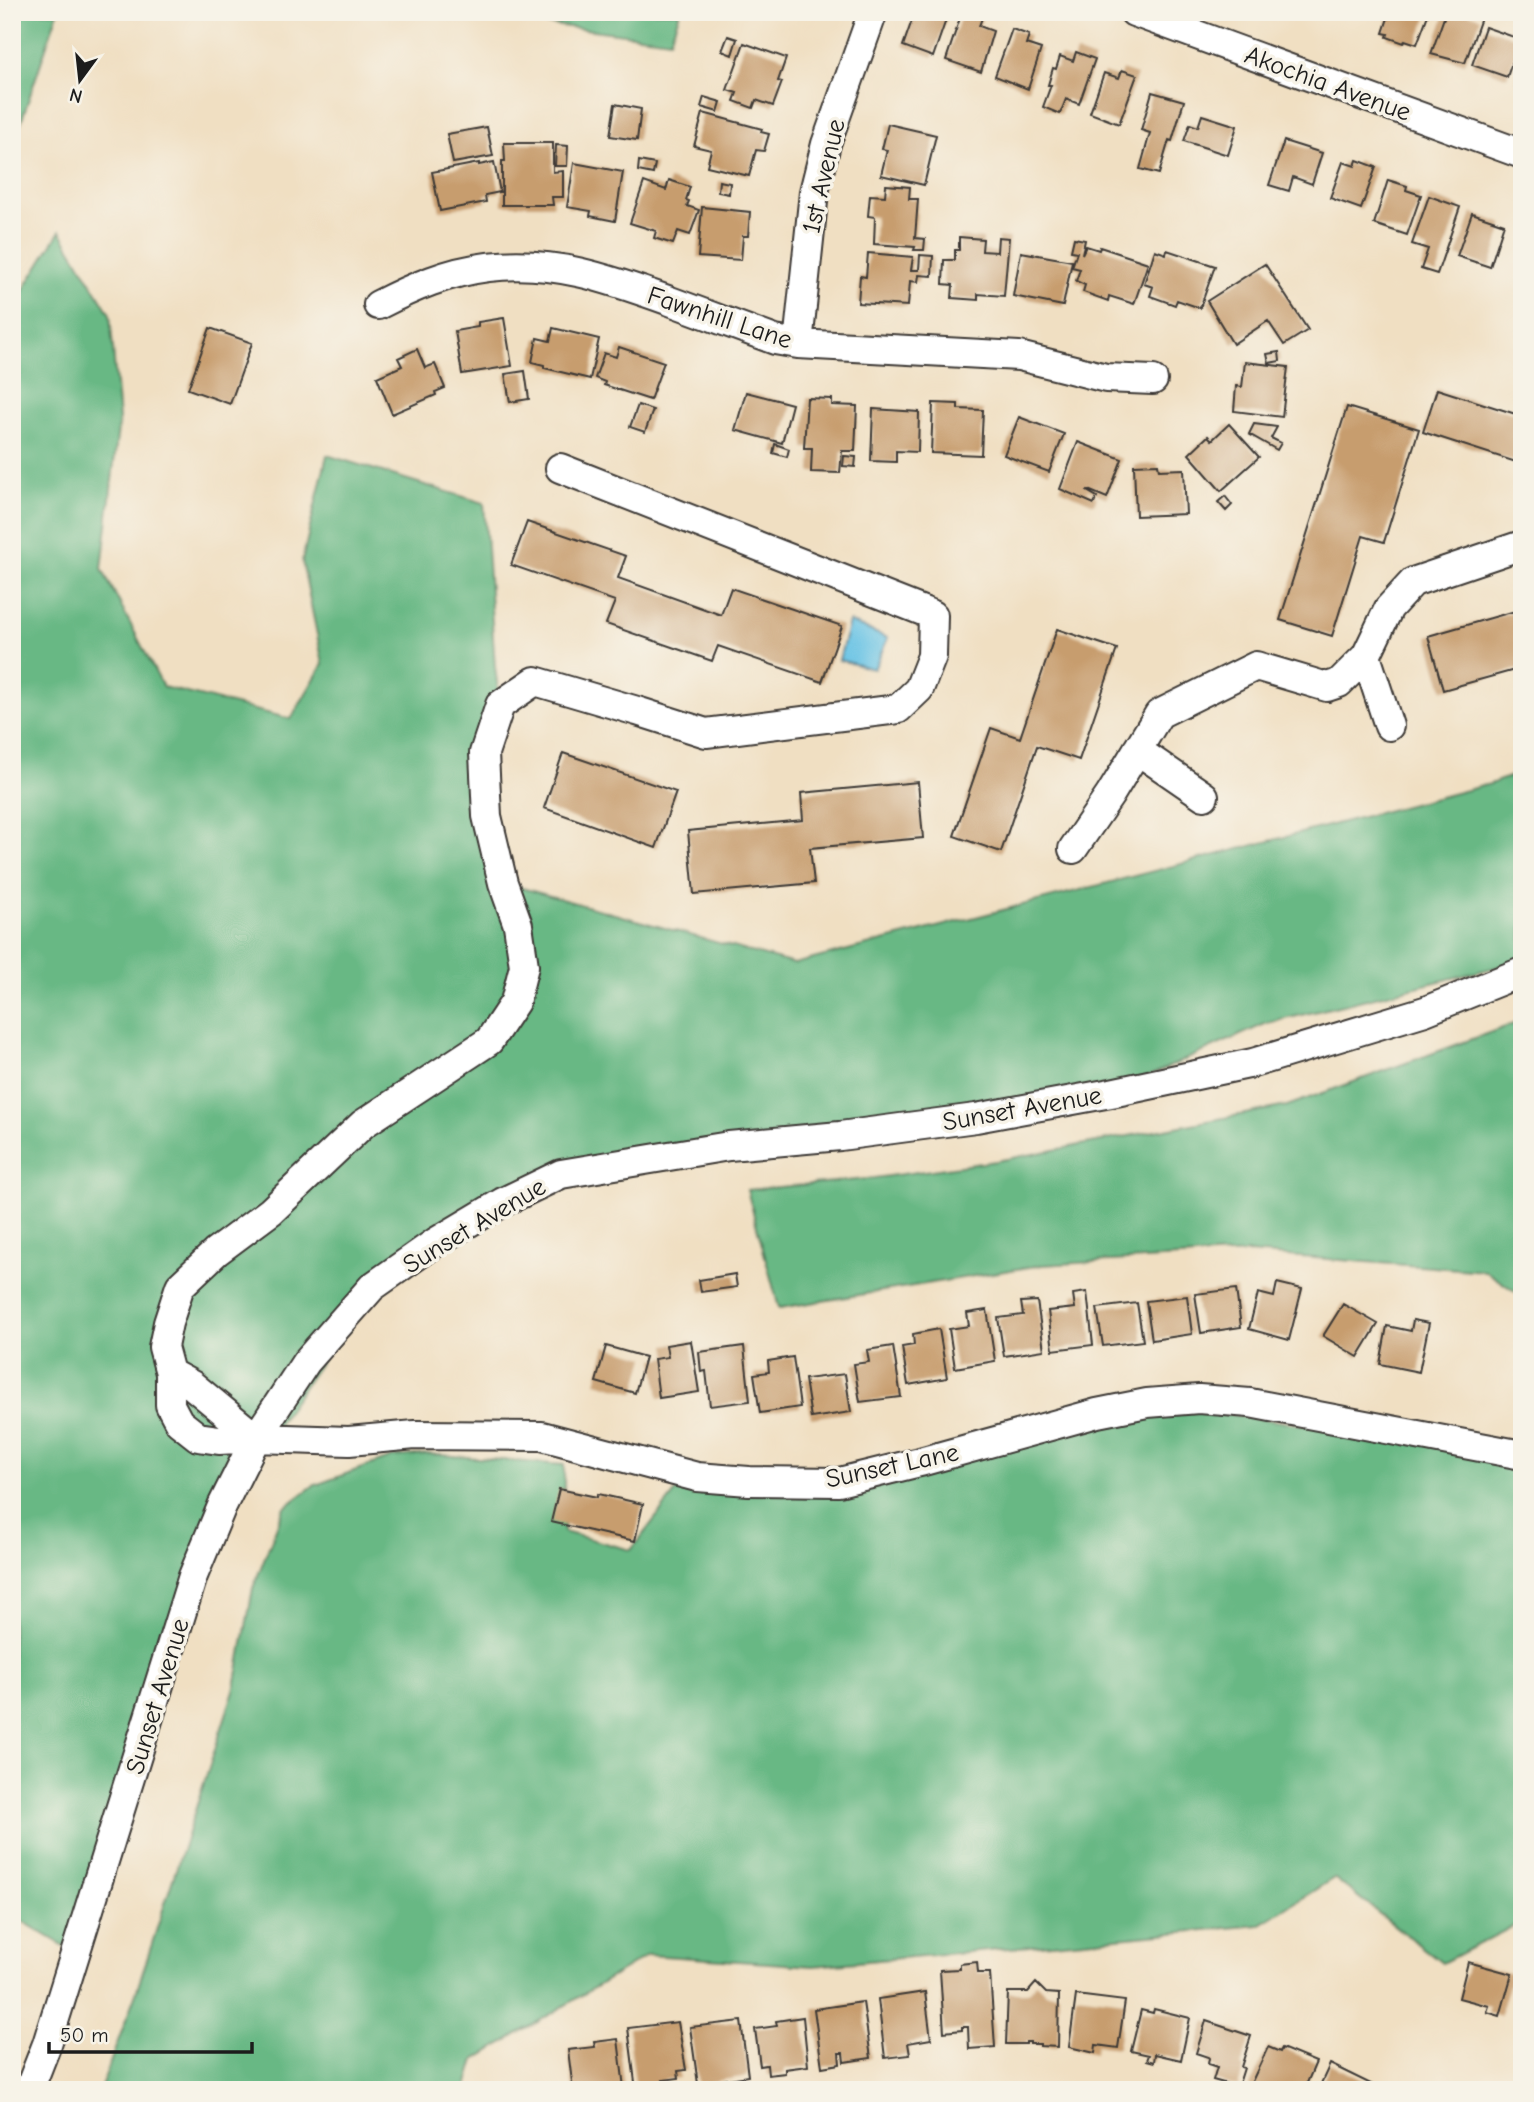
<svg xmlns="http://www.w3.org/2000/svg" width="1534" height="2102" font-family="'Comic Neue',sans-serif">
<style>
.forest{fill:#68b884;stroke:#426a50;stroke-width:2}
.water{fill:#67c3e5;stroke:#427080;stroke-width:2}
.building{fill:#c79d6e}
.lines{fill:none;stroke-linecap:round;stroke-linejoin:round}
.minor-casing{stroke:#3c3935;stroke-width:32}
.minor{stroke:#fff;stroke-width:28}
.labels{text-anchor:middle;stroke-width:7;stroke-linejoin:round;paint-order:stroke}
.street-label{font-size:26px;fill:#1c1c1c;stroke:#f7f3e8}
</style>
<rect width="100%" height="100%" fill="#f7f3e8"/>
<filter id="ink" filterUnits="userSpaceOnUse"><feTurbulence type="fractalNoise" baseFrequency=".0143" numOctaves="2"/><feDisplacementMap in="SourceGraphic" scale="14" xChannelSelector="R" yChannelSelector="G"/><feConvolveMatrix kernelMatrix="1 2 1 2 8 2 1 2 1" color-interpolation-filters="sRGB"/></filter>
<filter id="wash" filterUnits="userSpaceOnUse"><feTurbulence type="fractalNoise" baseFrequency=".00686" numOctaves="4" result="noise"/><feDisplacementMap in="SourceGraphic" scale="28" xChannelSelector="R" yChannelSelector="G"/><feGaussianBlur stdDeviation="1.57" result="paint"/><feColorMatrix in="noise" values="0 0 0 0 0 0 0 0 0 0 0 0 0 0 0 0 0 1.4 0 .05"/><feComposite in="paint" operator="in"/></filter>
<g filter="url(#wash)">
<rect width="100%" height="100%" fill="#f0dfc2"/>
<path class="forest" d="M12,12h46l-41,122 -5,-1z
M491,12h189l-10,28 -179,-23z
M60,231l50,83 9,105 -17,150 61,118 128,32 32,-55 -21,-103 25,-106 157,48 11,164 5,38 -16,48 20,130 290,81 696,-180 32,-12v189l-257,63 -154,69 -550,81 -189,113 -150,219 -146,447 -64,-38v-1607z
M1522,1021v275l-37,-25 -237,-18 -206,12 -263,43 -32,-118 120,-11 129,-18 291,-55z
M1147,1403l375,52v467l-80,41 -108,-85 -75,47 -446,41 -165,-11 -173,105 -9,30h-366l37,-100 98,-303 18,-99 31,-80 29,-22 79,-29 37,-3 135,11v67l67,18 47,-61 71,-8 90,1z"/>
<path class="water" d="M849,622l39,16 -14,31 -35,-9z"/>
<g id="blocks">
<path class="building" d="M915,12l33,2 -15,43 -30,-11z
M962,12l20,6 -3,8 14,5 -12,41 -35,-12z
M1390,12h39l-12,32 -12,-4 -1,3 -17,-6 1,-3 -5,-1z
M1446,12h18l17,6 -16,45 -34,-9z
M1485,27l35,12 -13,38 -35,-12z
M1012,29l17,6 -3,9 15,5 -13,40 -33,-13z
M728,36l9,3 -5,16 -10,-4z
M744,43l42,15 -8,23 4,1 -9,24 -17,-6 -3,8 -19,-7 3,-8 -10,-3z
M1076,52l19,7 -16,45 -13,-5 -6,15 -17,-7 8,-22h-3l5,-17 3,1 4,-13 13,5z
M1522,62v22l-7,-2z
M1122,70l15,5 -18,49 -29,-11 14,-40 15,5z
M1152,92l32,9 -12,40 -3,-1 -10,34 -19,-5 10,-36 -9,-3z
M704,97l17,5 -3,10 -17,-5z
M615,104l26,5 -4,31 -27,-4z
M703,113l59,16 -1,3 8,2 -5,17 -8,-1 -7,26 -42,-10 4,-16 -17,-4z
M1202,115l35,11 -9,29 -44,-14 6,-17 8,3z
M888,124l48,11 -12,50 -43,-10 6,-25 -5,-1z
M487,127l6,29 -40,7 -6,-29z
M1284,141l38,12 -10,31 -19,-7 -4,14 -20,-6z
M504,143h49v29l10,-1v26h-11l1,8h-51v-44h3z
M556,145l12,1 -1,20h-12z
M1357,160l19,7 -15,42 -31,-11 13,-36 12,4z
M639,161l16,3 -2,10 -15,-3z
M494,162l6,30 -15,3 1,7 -46,9 -8,-39 47,-9v2z
M574,163l49,9 -8,49 -25,-5 1,-5 -24,-4z
M669,180l21,7 -4,13 3,1 -2,5 12,4 -9,25 -12,-4 -5,13 -19,-6 2,-7 -26,-8 14,-41 22,8z
M1388,180l19,6 -1,4 15,5 -14,40 -33,-11z
M719,181l11,2 -1,11 -11,-2z
M886,185l24,2 -1,12h9l-3,39 10,1 -1,11h-10l1,-3 -41,-3 1,-27 -7,-1 2,-21 15,1z
M1429,196l31,11 -23,67 -16,-5 7,-20 -16,-5z
M702,207l48,5 -2,24h-5l-2,24 -43,-3z
M1472,213l32,11 -14,43 -33,-11z
M959,237l24,2 -1,12 15,1 1,-15 11,1 -5,58 -26,-2v6l-26,-2 1,-13 -10,-1 1,-24h11v-10h4z
M1074,238l11,2 -3,14 4,-8 13,4 1,-3 48,16 -14,41 -25,-8 -1,5 -25,-9 2,-7 -9,-4 4,-12 -8,-2 5,-15 -6,-1z
M1155,250l11,4 1,-4 48,16 -15,42 -23,-8 -2,5 -25,-9 3,-9 -9,-3z
M1021,252l51,9 -9,45 -50,-10z
M868,253l45,4 -2,13h8l1,-15 13,1 -1,20 -13,-1 -1,7 -8,-1 -2,25 -50,-3 2,-27 6,1z
M1265,264l43,66 -24,15 -16,-24 -35,23 -26,-43z
M504,318l8,48 -50,8 -7,-43 23,-4v-5z
M210,328l42,15 -22,61 -42,-15z
M553,328l46,11 -9,40 -46,-11v-3l-12,-3 5,-24 13,3z
M619,347l45,15 -14,38 -46,-15 1,-3 -10,-4 9,-25 12,4z
M417,349l8,19 10,-4 10,24 -10,4 1,3 -44,19 -15,-37 25,-11 -4,-8z
M1279,352l1,9 -11,2 -2,-9z
M1245,362l43,5 -6,50 -48,-6 2,-25 6,1z
M525,371l4,28 -19,3 -5,-28z
M1437,389l85,27v48l-99,-32z
M746,392l46,12 -10,39 -47,-13z
M807,398l25,1v6l25,1 -2,45h-13l-2,22 -29,-1 1,-24h-8z
M933,403l25,1v5l25,1 -2,45 -50,-2z
M638,405l15,5 -8,22 -15,-5z
M1347,407l72,22 -35,113 -21,-6 -31,100 -52,-16z
M873,409l46,3 -1,40 -22,-1v11l-25,-1z
M1019,417l45,17 -15,38 -45,-17z
M1229,424l30,33 -38,34 -32,-37 19,-18 4,4z
M1254,424l23,3 -6,11 10,5 -4,7 -28,-16z
M1078,442l44,17 -15,39 -19,-8 -1,1 10,6 -3,7 -34,-15z
M775,444l14,5 -2,8 -14,-4z
M844,456l12,1 -1,10 -12,-1z
M1158,464l1,6 25,-1 2,45 -50,2 -2,-51z
M1225,496l7,9 -6,6 -8,-9z
M527,522l99,34 -8,22 103,37 10,-27 111,38 -20,56 -104,-36 -6,15 -106,-37 9,-23 -104,-36z
M1522,609v59l-79,22 -15,-54z
M1057,629l60,20 -38,111 -42,-14 -36,106 -47,-16 37,-108 29,10z
M563,753l113,39 -20,56 -112,-40z
M918,782l5,56 -113,10 4,35 -120,11 -6,-63 115,-11 -2,-27z
M735,1274l2,13 -36,5 -2,-12z
M1277,1283l25,6 -13,51 -40,-11 9,-36 16,4z
M1236,1289l5,38 -40,6 -6,-39z
M1087,1292l6,53 -40,5 -5,-39 27,-3 -2,-14z
M1187,1296l5,38 -40,6 -6,-39z
M1037,1301l7,49 -40,6 -6,-38 25,-3 -2,-13z
M1137,1303l6,38 -40,5 -6,-38z
M1343,1304l35,20 -20,33 -35,-21z
M987,1310l8,51 -40,7 -6,-39 20,-3 -2,-13z
M1413,1320l16,3 -10,49 -39,-8 7,-38 24,5z
M939,1329l8,49 -39,7 -6,-38 12,-2 -1,-11z
M691,1341l8,51 -40,6 -5,-39 14,-2 -2,-12z
M606,1346l39,11 -10,36 -39,-11z
M744,1346l6,55 -40,5 -4,-35 -5,1 -2,-20z
M893,1346l8,51 -41,5 -6,-38 15,-2 -2,-12z
M793,1357l7,50 -40,6 -6,-39 15,-2 -1,-11z
M845,1374l6,38 -40,6 -6,-39z
M559,1489l38,8 1,-3 45,10 -8,37 -84,-19z
M977,1962l1,11h12l5,74 -26,2 -1,-22h-6v3l-18,2 -4,-62 20,-1v-5z
M1468,1962l44,12 -12,42 -13,-4 2,-6 -30,-8z
M1036,1983l10,10 13,1 -1,53 -18,-1v-2h-10v-2h-4v2h-20l2,-52h20z
M925,1992l6,47 -23,4 2,12 -25,3 -7,-59z
M1076,1995l49,6 -7,47 -22,-3 -1,8 -26,-6z
M863,2002l8,56 -27,4 -1,-9h-4l1,11 -18,3 -8,-58z
M1154,2009l36,9 -9,42 -26,-6 -1,8 -7,-2 2,-5 -18,-4 10,-41 12,3z
M803,2017l5,49 -23,3v4l-17,2 -1,-10 -7,1 -5,-37 22,-3 -1,-5z
M741,2021l7,55 -50,8 -8,-57z
M1206,2021l45,15 -10,31 3,1 -6,19 -25,-7 4,-13 -9,-3 1,-6 -1,-1 -12,-4z
M678,2022l8,48 -8,1 1,7 -16,2 1,9 -28,1 -8,-62z
M618,2039l6,49 -51,2 -5,-40 27,-3 -1,-5z
M1268,2047l12,5 2,-4 34,14 -12,28h-56z
M1330,2064l45,22 -1,4h-56z"/>
</g>
</g>
<g filter="url(#ink)">
<use href="#blocks" fill-opacity="0" stroke="#3c3935" stroke-width="2"/>
<g class="lines">
<defs>
<path id="minor" d="M1134,12l388,142
M378,305c35,-18 70,-33 110,-38 66,-8 121,12 182,34 35,13 70,26 105,39l23,4 221,12 87,22 47,2
M798,344l16,-152 12,-48 47,-132
M560,468l373,147 -1,41 -13,33 -21,20 -192,24 -69,-22 -102,-30 -35,24 -16,48 3,63 16,67 15,42 6,41 -9,36 -26,39 -126,83 -92,87 -55,41 -36,34 -12,37 -5,24 7,26v32l9,17 19,15 21,3 37,-2 93,3 66,-6 127,1 155,41 52,4 90,1 81,-20 177,-49 50,-10 52,-4 51,4 272,52
M1366,656l23,70
M1137,750l67,46
M1073,849l37,-54 49,-81 97,-48 71,21 12,-4 27,-27 23,-48 24,-26 109,-37
M170,1373l22,12 64,53
M29,2090l18,-46 146,-468 29,-70 34,-68 50,-76 66,-75 64,-45 67,-40 58,-28 168,-28 111,-10 136,-18 135,-25 142,-30 172,-52 97,-39"/>
</defs>
<use href="#minor" class="minor-casing"/>
<use href="#minor" class="minor"/>
</g>
</g>
<g class="labels">
<g class="street-label">
<text transform="translate(1328 83) rotate(20)" y="9">Akochia Avenue</text>
<text transform="translate(823 176) rotate(-77)" y="9">1st Avenue</text>
<text transform="translate(720 317) rotate(18)" y="9">Fawnhill Lane</text>
<text transform="translate(1022 1108) rotate(-10)" y="9">Sunset Avenue</text>
<text transform="translate(474 1225) rotate(-31)" y="9">Sunset Avenue</text>
<text transform="translate(892 1465) rotate(-12)" y="9">Sunset Lane</text>
<text transform="translate(157 1696) rotate(-73)" y="9">Sunset Avenue</text>
</g>
</g>
<rect width="1534" height="2102" fill="none" stroke="#f7f3e8" stroke-width="42"/>
<g transform="translate(80 80) rotate(195)" stroke="#f7f3e8" stroke-width="5" paint-order="stroke">
<path d="M0-5L12 26L0 18L-12 26Z" fill="#1c1c1c"/>
<text y="-10" font-size="19" font-weight="bold" text-anchor="middle" fill="#1c1c1c">N</text>
</g>
<path d="M49 2042v10h203v-10" fill="none" stroke="#1c1c1c" stroke-width="3.5"/>
<text x="60" y="2042" font-size="21" fill="#1c1c1c" stroke="#f7f3e8" stroke-width="5" paint-order="stroke">50 m</text>
</svg>
